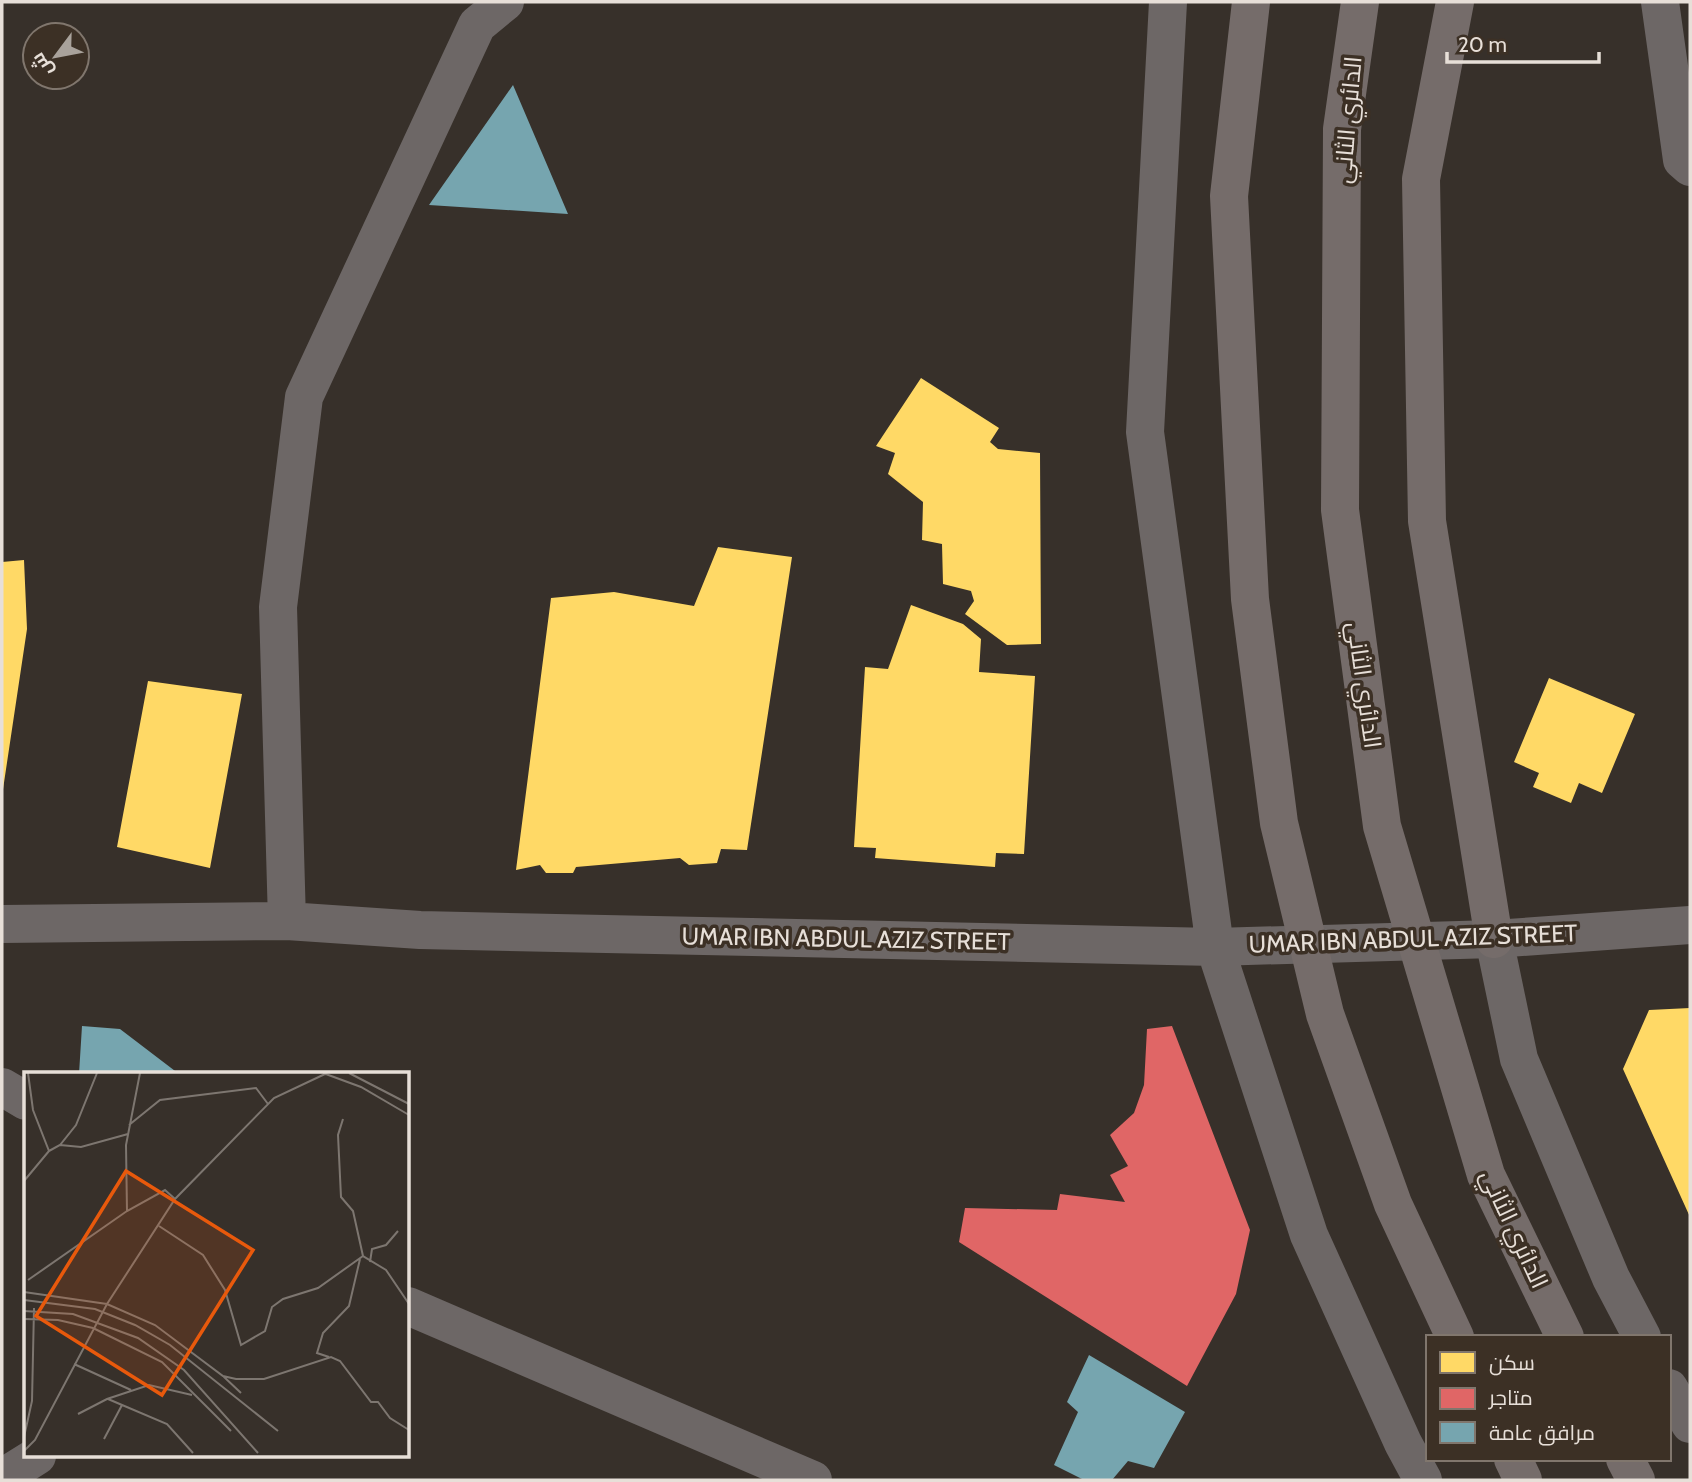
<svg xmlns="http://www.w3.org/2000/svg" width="1692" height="1482" font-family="Cabin,Cairo,sans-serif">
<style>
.homes{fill:#ffd966}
.shops{fill:#e06666}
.public{fill:#76a5af}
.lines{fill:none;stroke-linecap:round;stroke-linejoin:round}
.minor{stroke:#6d6766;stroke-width:38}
.highway{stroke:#756c6a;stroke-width:38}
.labels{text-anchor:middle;stroke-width:7;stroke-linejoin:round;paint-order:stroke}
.street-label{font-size:24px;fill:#e7dfd8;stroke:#3c3025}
.inset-road{fill:none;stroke:#7d7670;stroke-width:2}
.view{fill:#e8590c;fill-opacity:0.15;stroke:#e8590c;stroke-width:3.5}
.inset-edge{fill:none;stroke:#e7dfd8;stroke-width:3.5}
</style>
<rect width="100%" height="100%" fill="#37302a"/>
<path class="homes" d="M921,378l78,50 -9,14 8,7 42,4 1,191 -34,1 -42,-31 9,-13 -3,-10 -28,-7 -1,-40 -20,-4 1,-38 -35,-28 7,-21 -19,-7z
M718,547l74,10 -45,293 -26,-1 -4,14 -28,2 -9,-7 -104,9 -3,6h-27l-6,-8 -24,5 35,-272 63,-6 80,14z
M24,560l3,69 -25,167v-234z
M911,605l52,19 18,15 -2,33 56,4 -11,178 -28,-1 -1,14 -120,-9 1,-10 -22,-1 11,-180 23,2z
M1549,678l86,36 -33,79 -23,-10 -8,20 -38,-16 6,-14 -25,-11z
M148,681l94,13 -32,174 -93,-21z
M1690,1008v209l-67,-148 26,-59z"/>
<path class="shops" d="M1172,1026l78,204 -14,64 -49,92 -228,-144 6,-34 92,2 3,-16 65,8 -15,-27 18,-9 -18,-31 24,-22 10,-28 3,-56z"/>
<path class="public" d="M513,85l55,129 -139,-9z
M82,1026l38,3 59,45h-100z
M1089,1355l96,57 -31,56 -26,-7 -16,19h-28l-30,-15 24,-53 -11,-10z"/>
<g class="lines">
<path class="minor" d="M1168,2l-23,430 70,515 94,288 94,208 20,37
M1660,2l22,158 8,7
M287,921l-9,-314 26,-210 173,-372 28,-23
M2,924l285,-3 133,9 795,17 279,-8 196,-14
M1494,939l25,120 92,219 31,59
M2,1087l24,14
M408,1306l405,174
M1669,1388l21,36
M2,1478l35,-22"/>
<path class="highway" d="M1251,2l-22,194 21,403 29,224 46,191 68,190 62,133
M1360,2l-18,127 -2,381 42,316 104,349 79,162
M1455,2l-34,177 6,342 67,418
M1513,1459l10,21
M1625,1459l11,21"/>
</g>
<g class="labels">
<g class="street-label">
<text transform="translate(1348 120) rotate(-85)" y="8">الدائري الثاني</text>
<text transform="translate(1364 685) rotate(82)" y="8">الدائري الثاني</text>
<text transform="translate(846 939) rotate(1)" y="8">UMAR IBN ABDUL AZIZ STREET</text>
<text transform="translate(1413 939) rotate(-2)" y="8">UMAR IBN ABDUL AZIZ STREET</text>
<text transform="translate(1514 1229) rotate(65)" y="8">الدائري الثاني</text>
</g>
</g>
<g transform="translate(24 1072)">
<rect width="385" height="385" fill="#37302a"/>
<path class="inset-road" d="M299,1l38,14 48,28M325,1l60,31M319,47l-5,16 3,62 12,14 10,45 23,14 23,34M105,53l31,-25 96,-12 12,16M36,73l21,2 47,-13M25,79l11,-6 16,-20 21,-52M0,109l25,-30 -16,-41 -5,-37M103,139l-1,-66 14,-72M135,154l44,29 22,35 16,55 24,-14 7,-24 11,-8 35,-11 45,-32M346,190l2,-13 14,-4 12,-14M4,208l99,-69 38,-21 10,9M0,220l83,12 48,21 68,51 13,3h28l67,-22 9,4 31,41h7l12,16 19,12M0,228l71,9 40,16 35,20 108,86M0,239l49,3 65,24 46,32 74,83M0,247l34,1 35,8M69,256l69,34 69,69M305,285l-12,-4 6,-20 26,-27 11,-47M50,292l57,26M199,304l18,17M84,327l59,25 26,29M54,342l29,-15 42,-14 43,10M0,365l8,-36 2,-93M80,367l18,-34M0,379l11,-11 72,-136 68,-105 99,-101 51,-24"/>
<path class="view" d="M102,99l127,79 -91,145 -126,-79z"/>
<rect width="385" height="385" class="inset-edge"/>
</g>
<rect width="1692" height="1482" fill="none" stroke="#e7dfd8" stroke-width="7"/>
<rect x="1426" y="1335" width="245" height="126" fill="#3c3025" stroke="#80766d" stroke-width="2"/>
<rect x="1440" y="1352" width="35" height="21" fill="#ffd966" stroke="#80766d" stroke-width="2"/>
<text x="1489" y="1370" font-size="21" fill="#e7dfd8">سكن</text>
<rect x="1440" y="1388" width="35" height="21" fill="#e06666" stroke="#80766d" stroke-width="2"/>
<text x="1489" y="1405" font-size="21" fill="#e7dfd8">متاجر</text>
<rect x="1440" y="1422" width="35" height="21" fill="#76a5af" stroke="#80766d" stroke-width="2"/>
<text x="1489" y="1440" font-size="21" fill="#e7dfd8">مرافق عامة</text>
<g transform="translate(56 56) rotate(238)"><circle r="33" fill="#3c3025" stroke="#80766d" stroke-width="2"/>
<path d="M0-5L12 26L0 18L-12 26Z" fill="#a9a29b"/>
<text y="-10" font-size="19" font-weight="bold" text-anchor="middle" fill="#e7dfd8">ش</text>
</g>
<path d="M1447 52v10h152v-10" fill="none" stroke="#e7dfd8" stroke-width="3.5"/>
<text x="1458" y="52" font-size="21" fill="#e7dfd8" stroke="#3c3025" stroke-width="5" paint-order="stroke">20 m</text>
</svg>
